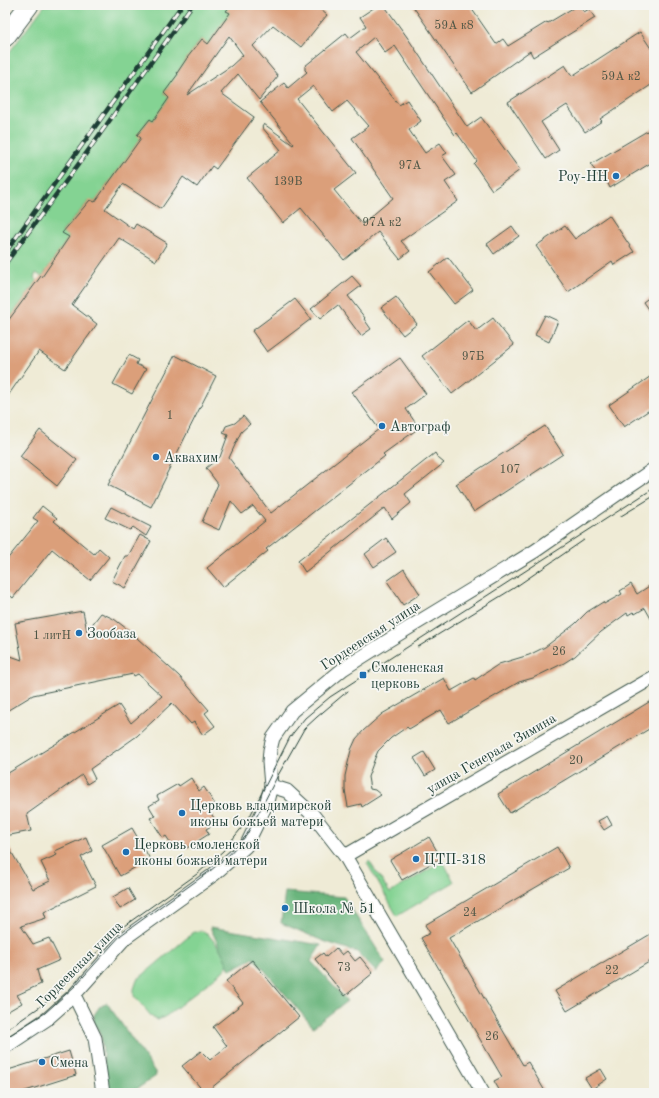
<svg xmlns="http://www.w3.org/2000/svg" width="659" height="1098" font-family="'Old Standard TT',serif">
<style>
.green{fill:#84d393;stroke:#528864}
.forest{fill:#6bb57d;stroke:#457958}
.building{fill:#db9f7a;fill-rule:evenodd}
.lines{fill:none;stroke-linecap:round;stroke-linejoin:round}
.street-casing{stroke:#3e574c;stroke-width:15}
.secondary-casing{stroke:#3e574c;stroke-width:21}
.street{stroke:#fff;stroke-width:13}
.secondary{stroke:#fff;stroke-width:19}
.tram{stroke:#1f3d34;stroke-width:1}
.rail-casing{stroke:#1f3d34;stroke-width:4.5}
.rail{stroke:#f6f6f2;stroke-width:3;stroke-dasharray:9;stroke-linecap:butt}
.poi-dot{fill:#1f6fb2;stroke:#f6f6f2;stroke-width:1.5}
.labels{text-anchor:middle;stroke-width:3.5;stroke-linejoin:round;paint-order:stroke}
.number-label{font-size:12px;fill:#4e5646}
.poi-label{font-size:14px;fill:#1f3d34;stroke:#f6f6f2;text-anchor:start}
.street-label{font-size:14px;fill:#1f3d34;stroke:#f6f6f2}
</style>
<rect width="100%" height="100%" fill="#f6f6f2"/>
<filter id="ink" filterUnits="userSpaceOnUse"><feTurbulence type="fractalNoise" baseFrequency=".025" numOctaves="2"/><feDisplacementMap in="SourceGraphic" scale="8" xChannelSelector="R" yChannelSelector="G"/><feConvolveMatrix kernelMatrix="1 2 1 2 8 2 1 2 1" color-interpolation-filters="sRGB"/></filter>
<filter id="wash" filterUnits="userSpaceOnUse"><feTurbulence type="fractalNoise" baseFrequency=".012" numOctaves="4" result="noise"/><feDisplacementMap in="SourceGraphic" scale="16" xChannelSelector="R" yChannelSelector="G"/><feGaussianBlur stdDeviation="0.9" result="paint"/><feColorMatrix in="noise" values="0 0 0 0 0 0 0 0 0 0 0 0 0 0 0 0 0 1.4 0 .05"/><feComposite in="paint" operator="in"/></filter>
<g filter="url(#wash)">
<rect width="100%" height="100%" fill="#efebd6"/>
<path class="green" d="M45,5h191l-28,39 -7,-5 -24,34 3,3 -7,9 -2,-1 -7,9 5,5 -16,23 -4,-2 -11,16 3,3 -46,64 -5,-2 -28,32 7,5 -27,40 -6,-4 -2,5 3,3 -32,44v-267z
M369,861l21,32 53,-32 11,21 -57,34 -30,-53z
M201,931l6,2 21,25 -1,8 -4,5 -57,45 -8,4 -5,-2 -19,-22v-7l3,-9 57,-48z"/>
<path class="forest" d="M285,892l59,5 41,65 -9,10 -19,-20 -34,-11 -42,-18z
M210,927l111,18 -10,16 36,40 -34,26 -59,-69 -24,12z
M107,1003l48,69 1,4 -3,2 -22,15h-23l-7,-57 -7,-14v-7l6,-9 3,-2z"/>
<g id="blocks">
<path class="building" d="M231,5h84l12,10 -26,32 -28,-22 -20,21 25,30 -19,24 -21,-26 -17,19 33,24 -38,52 -4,-3 -15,21 -14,-10 -22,32 -38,-25 -18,25 28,20 3,-5 31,19 -11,18 -37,-23 -47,67 25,19 -32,45 -26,-18 -34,49v-75l36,-49 1,1 27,-40 -7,-4 28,-33 5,2 46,-64 -4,-3 13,-16 3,2 16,-23 -5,-5 14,-19 -1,-1 10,-15 15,-19 6,5 22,-31 -4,-2zM229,36l14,19 -12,11 -44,29z
M378,5h6l23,32 60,90 14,-10 39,53 -15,11 -13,9 -18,-26 3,-3 -20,-28 -2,2 -60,-89 -10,7 -11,-16 -18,15 43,53 8,-5 14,21 -12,9 16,23 15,-10 7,10 -5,3 14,19 -11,7 13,19 -57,40 9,10 -10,8 -22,-27 -34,28 -43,-52 -18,15 -36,-45 34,-28 -19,-23 2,-3 29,21 1,-1 -34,-42 24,-19 4,5 19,-16 -2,-2v-4l41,-33 4,5 16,-12 -6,-9zM313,86l20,26 14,-11 22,25 -17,12 41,60 -31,26 -28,-34 22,-17 -59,-74z
M412,5h57l27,39 7,-5 5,7 39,-24 1,1 30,-18 6,7 5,-3 6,9 -62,39 -3,-6 -58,41z
M640,32l14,21v30l-54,36 2,2 -17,11 -18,-27 -26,17 18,28 -13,9 -38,-57 57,-37 7,11z
M654,127v34l-44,27 -7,-15 -5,3 -7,-12z
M609,215l25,37 -20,13 -2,-4 -44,31 -32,-46 29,-20 10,13z
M512,226l7,10 -25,18 -7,-10z
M448,257l25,33 -19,14 -25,-32z
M352,276l9,10 -13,10 17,22 -1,1 7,10 -10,7 -23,-31 -18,14 -9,-10z
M654,294v24l-11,-16z
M396,297l21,27 -14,11 -22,-27z
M295,299l16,20 -44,33 -15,-21z
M545,315l13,6 -9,21 -14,-7z
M493,318l21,27 -62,49 -30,-38 46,-36 8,11z
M129,355l9,5 -2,4 10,5 -14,25 -19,-10z
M175,355l41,21 -50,99h1l-16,32 -43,-22z
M400,358l26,36 -20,15 13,19 -36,26 2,2 -119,93 2,2 -45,36 -16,-19 58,-47 -12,-15 -11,8 -11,-13 -12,29 -17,-8 16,-38 -12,-16 14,-11 8,-22 -5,-2 3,-7 9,-3 8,-7 7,8 -9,8 -12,26 42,55 108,-84 -27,-37z
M654,374v33l-30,20 -15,-22z
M545,426l18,28 -89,58 -18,-28z
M40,430l37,30 -20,26 -37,-30z
M435,453l3,5 6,5 -39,31 6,9 -19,16 -7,-11 -80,64 -7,-11z
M42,506l15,12 -3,3 40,33 5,-6 10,9 -19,23 -38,-31 -39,49 -8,-7v-29l33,-41 -5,-3z
M111,507l40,20 -5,9 -13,-9 -3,3 -25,-12z
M140,535l11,6 -26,47 -13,-7 13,-25h3z
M386,538l10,14 -22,15 -9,-13z
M404,569l16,25 -17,11 -16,-24z
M654,583v41l-9,-16 -10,6 -2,-2 -5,3 -1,-2 -26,19 -26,24 -11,7 -31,15 -14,4 -70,41 -8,-13 -32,19 -2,-2 -16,11 -13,13 -3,7 -7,19 2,12 5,1 6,5 -19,12 -1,-3 -13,3 -3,-17v-14l6,-26 5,-11 7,-8 19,-17 62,-36 7,13 23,-13 1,2 24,-16 30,-9 16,-8 30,-23 12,-12 16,-10 1,2 18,-10 -2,-3 11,-7 6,10z
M83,611l4,20 14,-18 13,6 13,10 52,47 10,11 20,23 -4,3 10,13 -12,9 -9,-13 -3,2 -19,-21 -35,33 -47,33 5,10 -8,5 -5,-9 -55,39 4,17 -26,5v-61l114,-70 12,18 31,-27 -24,-22 -4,2 -1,-2 -100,21 -28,17v-58l17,6 -7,-37z
M654,699v27l-144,87 -12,-19z
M424,752l11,18 -10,6 -11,-18z
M191,778l8,13 5,-4 12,19 -7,4 8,13 -11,6 3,5 -22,14 -3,-6 -10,6 -8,-12 -3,2 -13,-20 5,-2 -6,-10 10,-6 -2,-4 21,-12 1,2z
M607,816l5,9 -8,5 -6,-9z
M132,828l18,31 -30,17 -18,-31z
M86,837l6,14 -11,6 15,29 -52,26 2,6 -25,8 12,18 16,-6 11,22 -23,10 4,14 -24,11 5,8 -17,10v-172l28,48 17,-8 -9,-19 16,-7 -2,-4z
M429,837l12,21 -39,22 -12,-20z
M557,847l12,21 -120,70 74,127 5,-3 18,31h-45l-7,-12 8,-4 -81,-139 9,-5 -5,-8z
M128,888l7,12 -15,9 -7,-12z
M654,932v27l-87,52 -12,-20z
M336,948l6,7 5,-4 8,10 5,-4 13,16 -28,23 -30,-37 8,-6 3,4z
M252,960l47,57 -94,76 -23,-27 19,-15 9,9 17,-14 -14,-19 30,-24 -17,-22z
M69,1051l7,24 -57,18h-14v-22z
M601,1069l6,10 -15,10 -7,-11z"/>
</g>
</g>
<g filter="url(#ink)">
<use href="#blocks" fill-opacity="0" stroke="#3e574c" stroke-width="1"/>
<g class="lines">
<defs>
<path id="street" d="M271,786l16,5 26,24 32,41 138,237
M345,856l309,-179
M74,995l21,43 8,55
M5,1047l42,-28 27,-24 51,-57 88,-63 33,-29 20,-41 5,-19 -2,-24 1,-12 3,-12 19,-27 51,-42 41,-26 151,-92 94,-65 25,-17"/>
<path id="secondary" d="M5,37l24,-32"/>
</defs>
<use href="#street" class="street-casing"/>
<use href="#secondary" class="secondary-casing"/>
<use href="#street" class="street"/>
<use href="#secondary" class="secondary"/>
<path class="tram" d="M621,516l33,-20
M418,647l96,-59 70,-48
M5,1031l39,-27 80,-78 73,-52 26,-23 25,-31 42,-83 15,-19 25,-21 324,-209
M5,1038l40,-25 30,-27 46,-51 89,-64 17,-14 19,-21 13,-24 18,-35 27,-48 13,-12 26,-22 5,-4"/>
<defs>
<path id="rail" d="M5,253l177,-248
M5,264l75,-102 112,-157"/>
</defs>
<use href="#rail" class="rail-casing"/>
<use href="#rail" class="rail"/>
</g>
</g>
<g class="poi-dot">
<circle cx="616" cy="176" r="4"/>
<circle cx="382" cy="426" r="4"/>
<circle cx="156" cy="457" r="4"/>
<circle cx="79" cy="633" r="4"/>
<rect x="359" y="671" width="8" height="8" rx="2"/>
<circle cx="182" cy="813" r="4"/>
<circle cx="126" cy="852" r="4"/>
<circle cx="416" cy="859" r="4"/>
<circle cx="285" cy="908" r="4"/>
<circle cx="42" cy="1062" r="4"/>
</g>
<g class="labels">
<g class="number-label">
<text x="454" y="29">59А к8</text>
<text x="621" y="80">59А к2</text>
<text x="410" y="169">97А</text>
<text x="288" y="185">139В</text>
<text x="382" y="226">97А к2</text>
<text x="473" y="360">97Б</text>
<text x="170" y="419">1</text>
<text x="510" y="473">107</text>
<text x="52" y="639">1 литН</text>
<text x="559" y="655">26</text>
<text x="576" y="764">20</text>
<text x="470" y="916">24</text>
<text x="344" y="971">73</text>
<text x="612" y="974">22</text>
<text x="492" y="1040">26</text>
</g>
<g class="poi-label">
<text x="608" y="181" text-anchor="end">Роу-НН</text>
<text x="390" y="431">Автограф</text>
<text x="164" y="462">Аквахим</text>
<text x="87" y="638">Зообаза</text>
<text x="371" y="672">Смоленская<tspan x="371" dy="16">церковь</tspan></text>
<text x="190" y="810">Церковь владимирской<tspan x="190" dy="16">иконы божьей матери</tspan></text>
<text x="134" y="849">Церковь смоленской<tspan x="134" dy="16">иконы божьей матери</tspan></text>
<text x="424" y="864">ЦТП-318</text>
<text x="293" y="913">Школа № 51</text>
<text x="50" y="1067">Смена</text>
</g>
<g class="street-label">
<text transform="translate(370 635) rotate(-33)" y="5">Гордеевская улица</text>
<text transform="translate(491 753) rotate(-30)" y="5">улица Генерала Зимина</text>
<text transform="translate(79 964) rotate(-45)" y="5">Гордеевская улица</text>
</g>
</g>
<rect width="659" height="1098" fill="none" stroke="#f6f6f2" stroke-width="20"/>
</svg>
